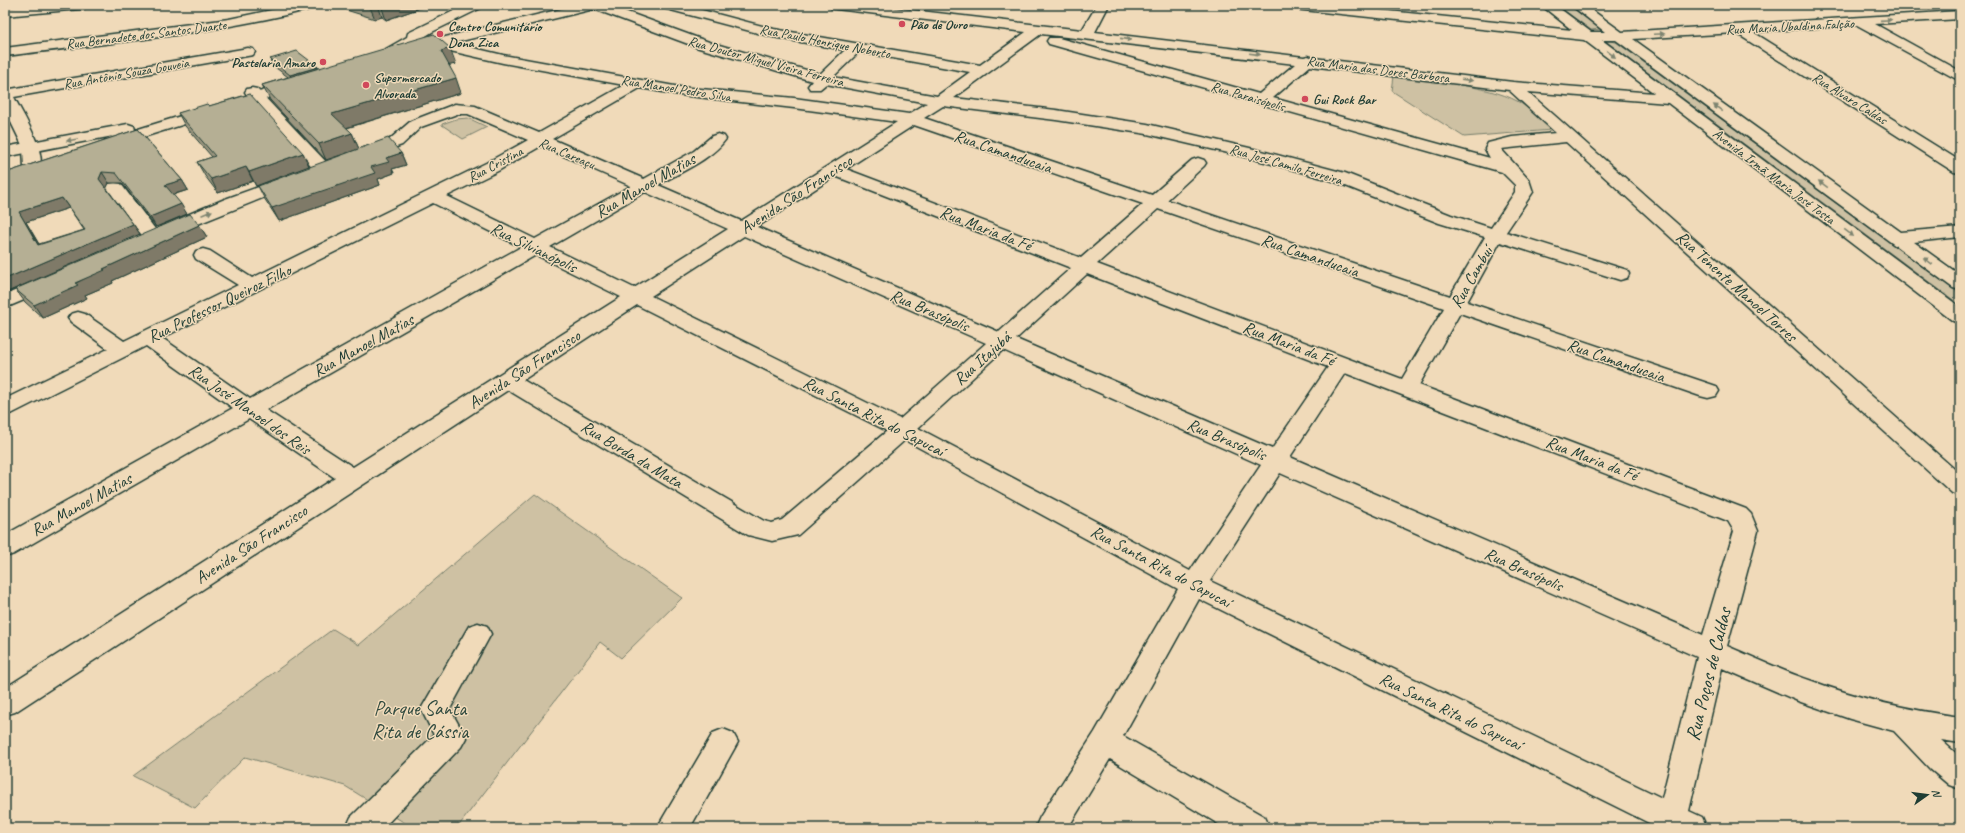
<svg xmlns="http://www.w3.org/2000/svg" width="1965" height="833" font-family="Caveat,sans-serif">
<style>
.green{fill:#cec1a3;stroke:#767f6c}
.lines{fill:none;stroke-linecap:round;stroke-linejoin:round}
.minor-casing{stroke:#1f3d34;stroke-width:3}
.major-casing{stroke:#1f3d34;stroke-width:3}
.minor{fill:#f0dab9;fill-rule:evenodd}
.major{fill:#f0dab9;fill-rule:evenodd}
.wall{fill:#9c967f;stroke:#1f3d34;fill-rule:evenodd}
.shaded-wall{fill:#7f7a68;stroke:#1f3d34}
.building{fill:#b5af94;stroke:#1f3d34;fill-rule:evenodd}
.oneway{fill:#7d8470}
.poi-dot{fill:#d1495b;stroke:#f0dab9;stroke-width:1.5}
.labels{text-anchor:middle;stroke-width:3;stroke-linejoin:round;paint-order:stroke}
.far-poi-label{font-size:14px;font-weight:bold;fill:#1f3d34;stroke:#f0dab9;text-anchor:start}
.far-street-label{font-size:14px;fill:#1f3d34;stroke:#f0dab9}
.street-label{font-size:17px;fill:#1f3d34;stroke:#f0dab9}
.near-street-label{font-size:20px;fill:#1f3d34;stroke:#f0dab9}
.near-park-label{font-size:20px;fill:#304a3f;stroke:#f0dab9}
</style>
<rect width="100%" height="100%" fill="#f0dab9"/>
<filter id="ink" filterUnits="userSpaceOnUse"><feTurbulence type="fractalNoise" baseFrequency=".025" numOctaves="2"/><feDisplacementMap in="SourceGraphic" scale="8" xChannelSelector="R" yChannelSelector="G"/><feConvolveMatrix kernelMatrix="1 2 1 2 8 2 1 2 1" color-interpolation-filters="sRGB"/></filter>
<g filter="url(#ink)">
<path class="green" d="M1557,5h11l33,24 -10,1z
M1609,41l7,1 344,252v11l-353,-263z
M1394,76c34,5 94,9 123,25 13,7 24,19 35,29l-88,7 -72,-46z
M468,118l19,9 -24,12 -21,-14v-1l14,-5z
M535,494l147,104 -61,60 -21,-16 -143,186h-44l-68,-42 -100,-29 -50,51 -62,-32 200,-147 26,16z"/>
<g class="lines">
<defs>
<path id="minor" d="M38,5h48l-1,3 -5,1 -75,7v-8z
M295,5h21l-1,3c-102,26 -207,35 -310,48v-8l224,-29z
M578,5h30l101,37 111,32 25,-24 -72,-13 -110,-29 -1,-3h21l91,24 206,36 46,-33 -190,-23 -5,-1 -1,-3h39l213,25 15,-25h12l-14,27 209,25 4,-1 6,2 199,24 141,11 -70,-53 -290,-31 -5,-1 -1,-3h43l241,25 -31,-25h14l36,27h14l-34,-27h14l37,27 338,-21v8l-85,5 85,47v10l-103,-56 -104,7 207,129v12l-6,-1 -218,-139 -103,6 268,193 59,-5v10l-46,5 46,33v15l-7,-2 -337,-248h-14l358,267v16l-7,-2 -285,-218 -140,-11 432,382v22l-8,-3 -386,-351 -65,7 28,31 4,12 -27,40 121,38 2,4 -2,4 -7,2 -120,-38 -33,60 249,84 3,5 -3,5 -8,2 -8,-2 -240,-83 -41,72 327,124 5,5 7,17 -31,115c28,12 56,25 85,35 48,18 97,29 148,36v26l-19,-3 19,17v32l-11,-4 -19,-16 -36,-38 -44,-12 -52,-18 -76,-33 -33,143 13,6 5,11h-53l1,-2 -456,-227 -76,137 142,81 5,11h-45l-115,-69 -42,69h-33l5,-11 55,-85 83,-143 -273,-149 -107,95 -26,6 -24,-6 -240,-145 -493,322 -10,3v-27l330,-210 -86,-59 -235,135 -9,3v-22l228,-127 -87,-62 -133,67 -8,2v-16l103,-50 -37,-27 -3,-4 3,-4 7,-2 7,2 39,27 114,-56 -42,-26 -2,-4 2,-4 7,-2 7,2 42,27 234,-115 42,-23 -60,-26h-11l-36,13 -19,18 -37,13 -6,-2 -2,-3 2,-3 31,-11 21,-18 44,-17 20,2 64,27 85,-48 -121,-22 -66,-15 -2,-3 2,-6zM594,9l105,39 113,33 -4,5 2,3h10l6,-5 101,19 -18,11 -115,-16 -114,-11 -177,-32 -50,-12zM1041,34l254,30 -36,30 -200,-56h-10l-2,3 2,3 453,128 13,13v7l-24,36 -40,-13 -106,-42 -87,-23 -111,-26 -91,-14 -102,-12zM859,52l111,20 -33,24 -104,-19zM1310,66l199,24 47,43 -44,4 -24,6 -3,6 5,9 -217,-60zM640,88l40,7 114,13 103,14 -156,99 -83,-36c22,-13 53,-25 68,-46l-2,-3 -6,-2 -6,2 -18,15 -50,28 -92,-40zM943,106l113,14 91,14 107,25 79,22 106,42 46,14 -35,59 -283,-96 37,-34 2,-3 -2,-3 -6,-2 -6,2 -40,35 -228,-77zM914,125l229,79 -62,54 -235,-89zM541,146l90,40 -96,53 -88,-43 51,-25zM835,176l236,92 -72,64 -242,-105zM645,192l83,37 -94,59 -84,-41zM433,203l88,44 -271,152 -88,-61zM1158,209l286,99 -42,71 -305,-115zM744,236l242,107 -86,76 -249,-123zM536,255l85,42 -268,170 -87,-57zM1087,274l241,93 -56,82 -256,-110zM637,305l250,126 -105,89 -10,3 -8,-2 -241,-141zM1003,350l258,115 -71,106 -272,-143zM1345,373l383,148 6,10 -31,104 -413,-178zM1280,473l417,184 -35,141 -452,-217z
M248,48l5,1 2,3 -2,3 -239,42c8,16 36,59 24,76l-6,1 -6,-1 -2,-4 -1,-22 -18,-37v-20z
M252,88l5,1 72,76 2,4 -2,4 -6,1 -6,-1 -70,-78 -2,-3 2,-3z
M289,176l6,1 2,4 -2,4 -122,49 -6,1 -6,-1 -3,-4 3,-4 64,-27z
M115,183l6,1 37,49 3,4 -3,4 -6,1 -6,-1 -39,-53 2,-4z
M48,277l7,2 3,4 -3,4 -50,21v-13z
M478,623l9,3 4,8 -41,75 16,29 -5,9 -78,81h-37l5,-11 83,-82 -13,-26 48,-83z
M723,729l10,4 5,9 -48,86h-33l56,-95z"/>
<path id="major" d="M466,5h16l-1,3 -49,24 -43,27h-10l-2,-3 2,-3 28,-16 1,-4z
M295,81l5,1 2,3 -2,3 -182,57 -6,2 -6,-2 -2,-3 2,-3 7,-3 -108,21v-10l123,-23 6,2 1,4z"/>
</defs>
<use href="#minor" class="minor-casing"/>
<use href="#major" class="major-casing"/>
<use href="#minor" class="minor"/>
<use href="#major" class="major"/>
</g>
<path class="wall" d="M344,5h78l1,2 -37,13 -4,-3 -7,2 -29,-9z
M270,59l48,8v1l138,-4 -7,1 12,28 -114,35 5,5 7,16 -33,11 -56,-60 -8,-15 26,-8 -16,-12z
M209,106l94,47 6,13 -53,20 -3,-5 -35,12 -13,-17 -8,-14 15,-5 -27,-31 -7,-13z
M138,129l44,51 6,10 -15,5 14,19 -31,13 -34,-44h-13l-3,5 27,36 7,10 -135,59v-120zM69,208l15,22 -45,14 -13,-22z
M401,153l5,12 -14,4 2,4 -16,6 2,6 -101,36 -15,-23 -6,-12z
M199,225l8,12 -95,44 1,2 -28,12 2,3 -44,20 -18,-16 -10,-13z"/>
<path class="shaded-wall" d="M369,5h9l4,12 -7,2z
M381,5h41l1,2 -37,13z
M450,48l6,16 -10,2 -5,-15z
M318,67l2,6 -27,8 -3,-6z
M456,78l5,15 -122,37 -7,-16z
M352,133l7,16 -33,11 -7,-16z
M303,153l6,13 -53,20 -7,-14z
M401,153l5,12 -14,4 2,4 -16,6 2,6 -101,36 -7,-13 99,-41 15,-9z
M246,167l7,14 -35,12 -7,-14z
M102,172l7,11 -3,6 -7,-10z
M182,180l6,10 -17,5 -6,-10z
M62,198l7,10 -43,14 19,33 -7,-10 -19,-33z
M181,204l6,10 -31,13 -6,-10z
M133,224l7,10 -135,59v-14z
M199,225l8,12 -95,44 1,2 -28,12 2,3 -44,20 -9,-13 69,-36z"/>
<path class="building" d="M434,34l16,14 -9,3 15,27 -124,36 20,19 -33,11 -57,-59z
M297,51l21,16 -28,8 -20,-16z
M250,94l53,59 -54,19 -3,-5 -35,12 -14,-17 18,-6 -37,-43 29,-9 2,2z
M138,129l44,51 -17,5 16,19 -31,13 -34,-44 -14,-1 -3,7 34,45 -128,55v-106zM62,198l23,32 -47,15 -19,-33z
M388,138l13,15 -15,5 3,4 -18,5 4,6 -103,35 -14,-22z
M190,214l9,11 -96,44 2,1 -30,13 3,2 -44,20 -19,-16z"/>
<defs><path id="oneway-solid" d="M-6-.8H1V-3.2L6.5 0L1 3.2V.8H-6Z"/></defs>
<g class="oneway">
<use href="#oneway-solid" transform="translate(1886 20) rotate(-4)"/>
<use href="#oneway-solid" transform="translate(1659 34) rotate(-3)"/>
<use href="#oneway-solid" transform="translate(1126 39) rotate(6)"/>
<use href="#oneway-solid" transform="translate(1255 54) rotate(7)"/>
<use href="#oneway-solid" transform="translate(1611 54) rotate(38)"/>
<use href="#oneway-solid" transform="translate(1467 80) rotate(7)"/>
<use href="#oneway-solid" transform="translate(1718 108) rotate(-144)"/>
<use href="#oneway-solid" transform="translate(72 140) rotate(170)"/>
<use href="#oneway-solid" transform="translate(1823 184) rotate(-144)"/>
<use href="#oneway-solid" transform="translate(207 213) rotate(-23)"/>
<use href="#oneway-solid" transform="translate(1849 233) rotate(37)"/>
<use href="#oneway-solid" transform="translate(1928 261) rotate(-144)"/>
</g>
</g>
<g class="poi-dot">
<circle cx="902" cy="24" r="4"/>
<circle cx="440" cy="34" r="4"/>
<circle cx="323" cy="62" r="4"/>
<circle cx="366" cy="85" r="4"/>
<circle cx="1305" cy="99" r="4"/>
</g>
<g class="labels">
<g class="far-poi-label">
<text x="910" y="29">Pão de Ouro</text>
<text x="448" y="31">Centro Comunitário<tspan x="448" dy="16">Dona Zica</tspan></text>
<text x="315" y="67" text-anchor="end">Pastelaria Amaro</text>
<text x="374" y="82">Supermercado<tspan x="374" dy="16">Alvorada</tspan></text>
<text x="1313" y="104">Gui Rock Bar</text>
</g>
<g class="far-street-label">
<text transform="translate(1790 26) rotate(-3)" y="5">Rua Maria Ubaldina Falção</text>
<text transform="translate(146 34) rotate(-7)" y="5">Rua Bernadete dos Santos Duarte</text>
<text transform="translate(825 41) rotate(11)" y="5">Rua Paulo Henrique Noberto</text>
<text transform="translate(766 61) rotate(15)" y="5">Rua Doutor Miguel Vieira Ferreira</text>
<text transform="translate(1378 69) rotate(7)" y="5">Rua Maria das Dores Barbosa</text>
<text transform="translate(126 73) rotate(-10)" y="5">Rua Antônio Souza Gouveia</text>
<text transform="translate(676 88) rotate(9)" y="5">Rua Manoel Pedro Silva</text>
<text transform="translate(1248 96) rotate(16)" y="5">Rua Paraisópolis</text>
<text transform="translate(1850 98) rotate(32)" y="5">Rua Alvaro Caldas</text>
<text transform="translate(567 153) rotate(23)" y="5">Rua Careaçu</text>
<text transform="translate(495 164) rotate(-28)" y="5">Rua Cristina</text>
<text transform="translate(1286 164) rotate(16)" y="5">Rua José Camilo Ferreira</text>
<text transform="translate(1774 176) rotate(37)" y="5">Avenida Irmã Maria José Tosta</text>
</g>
<g class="street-label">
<text transform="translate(1003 151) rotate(19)" y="6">Rua Camanducaia</text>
<text transform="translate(645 185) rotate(-30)" y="6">Rua Manoel Matias</text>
<text transform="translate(796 194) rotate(-33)" y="6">Avenida São Francisco</text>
<text transform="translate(986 228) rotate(21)" y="6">Rua Maria da Fé</text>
<text transform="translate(534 247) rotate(26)" y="6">Rua Silvianópolis</text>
<text transform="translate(1310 255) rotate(19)" y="6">Rua Camanducaia</text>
<text transform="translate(1471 277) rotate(-60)" y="6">Rua Cambuí</text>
<text transform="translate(1737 286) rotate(42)" y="6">Rua Tenente Manoel Torres</text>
<text transform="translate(219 303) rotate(-26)" y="6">Rua Professor Queiroz Filho</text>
<text transform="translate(930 310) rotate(23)" y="6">Rua Brasópolis</text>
<text transform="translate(1289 343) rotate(21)" y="6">Rua Maria da Fé</text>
<text transform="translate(363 345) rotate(-29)" y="6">Rua Manoel Matias</text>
<text transform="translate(982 358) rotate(-42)" y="6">Rua Itajubá</text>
<text transform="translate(1616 360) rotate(19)" y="6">Rua Camanducaia</text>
<text transform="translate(524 369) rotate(-33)" y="6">Avenida São Francisco</text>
<text transform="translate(250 409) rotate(35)" y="6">Rua José Manoel dos Reis</text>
<text transform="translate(874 416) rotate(27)" y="6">Rua Santa Rita do Sapucaí</text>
<text transform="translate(1227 439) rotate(23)" y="6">Rua Brasópolis</text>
<text transform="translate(632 454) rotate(31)" y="6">Rua Borda da Mata</text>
<text transform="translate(1592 458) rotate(21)" y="6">Rua Maria da Fé</text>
<text transform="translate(81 504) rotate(-29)" y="6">Rua Manoel Matias</text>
<text transform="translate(251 544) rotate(-33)" y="6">Avenida São Francisco</text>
<text transform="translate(1161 566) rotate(28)" y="6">Rua Santa Rita do Sapucaí</text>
<text transform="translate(1524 569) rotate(24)" y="6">Rua Brasópolis</text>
<text transform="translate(1451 711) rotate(26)" y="6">Rua Santa Rita do Sapucaí</text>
</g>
<g class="near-street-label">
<text transform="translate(1708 674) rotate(-76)" y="7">Rua Poços de Caldas</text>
</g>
<g class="near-park-label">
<text x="420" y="715">Parque Santa<tspan x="420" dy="23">Rita de Cássia</tspan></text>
</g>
</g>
<rect width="1965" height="833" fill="none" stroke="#f0dab9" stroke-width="20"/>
<rect x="10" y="10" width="1945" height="813" fill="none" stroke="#1f3d34" stroke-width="1.5" filter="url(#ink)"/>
<g transform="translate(1927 795) rotate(76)" stroke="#f0dab9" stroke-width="3" paint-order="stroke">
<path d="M0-3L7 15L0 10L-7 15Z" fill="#1f3d34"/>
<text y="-6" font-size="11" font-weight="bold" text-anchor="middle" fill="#1f3d34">N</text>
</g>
</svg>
